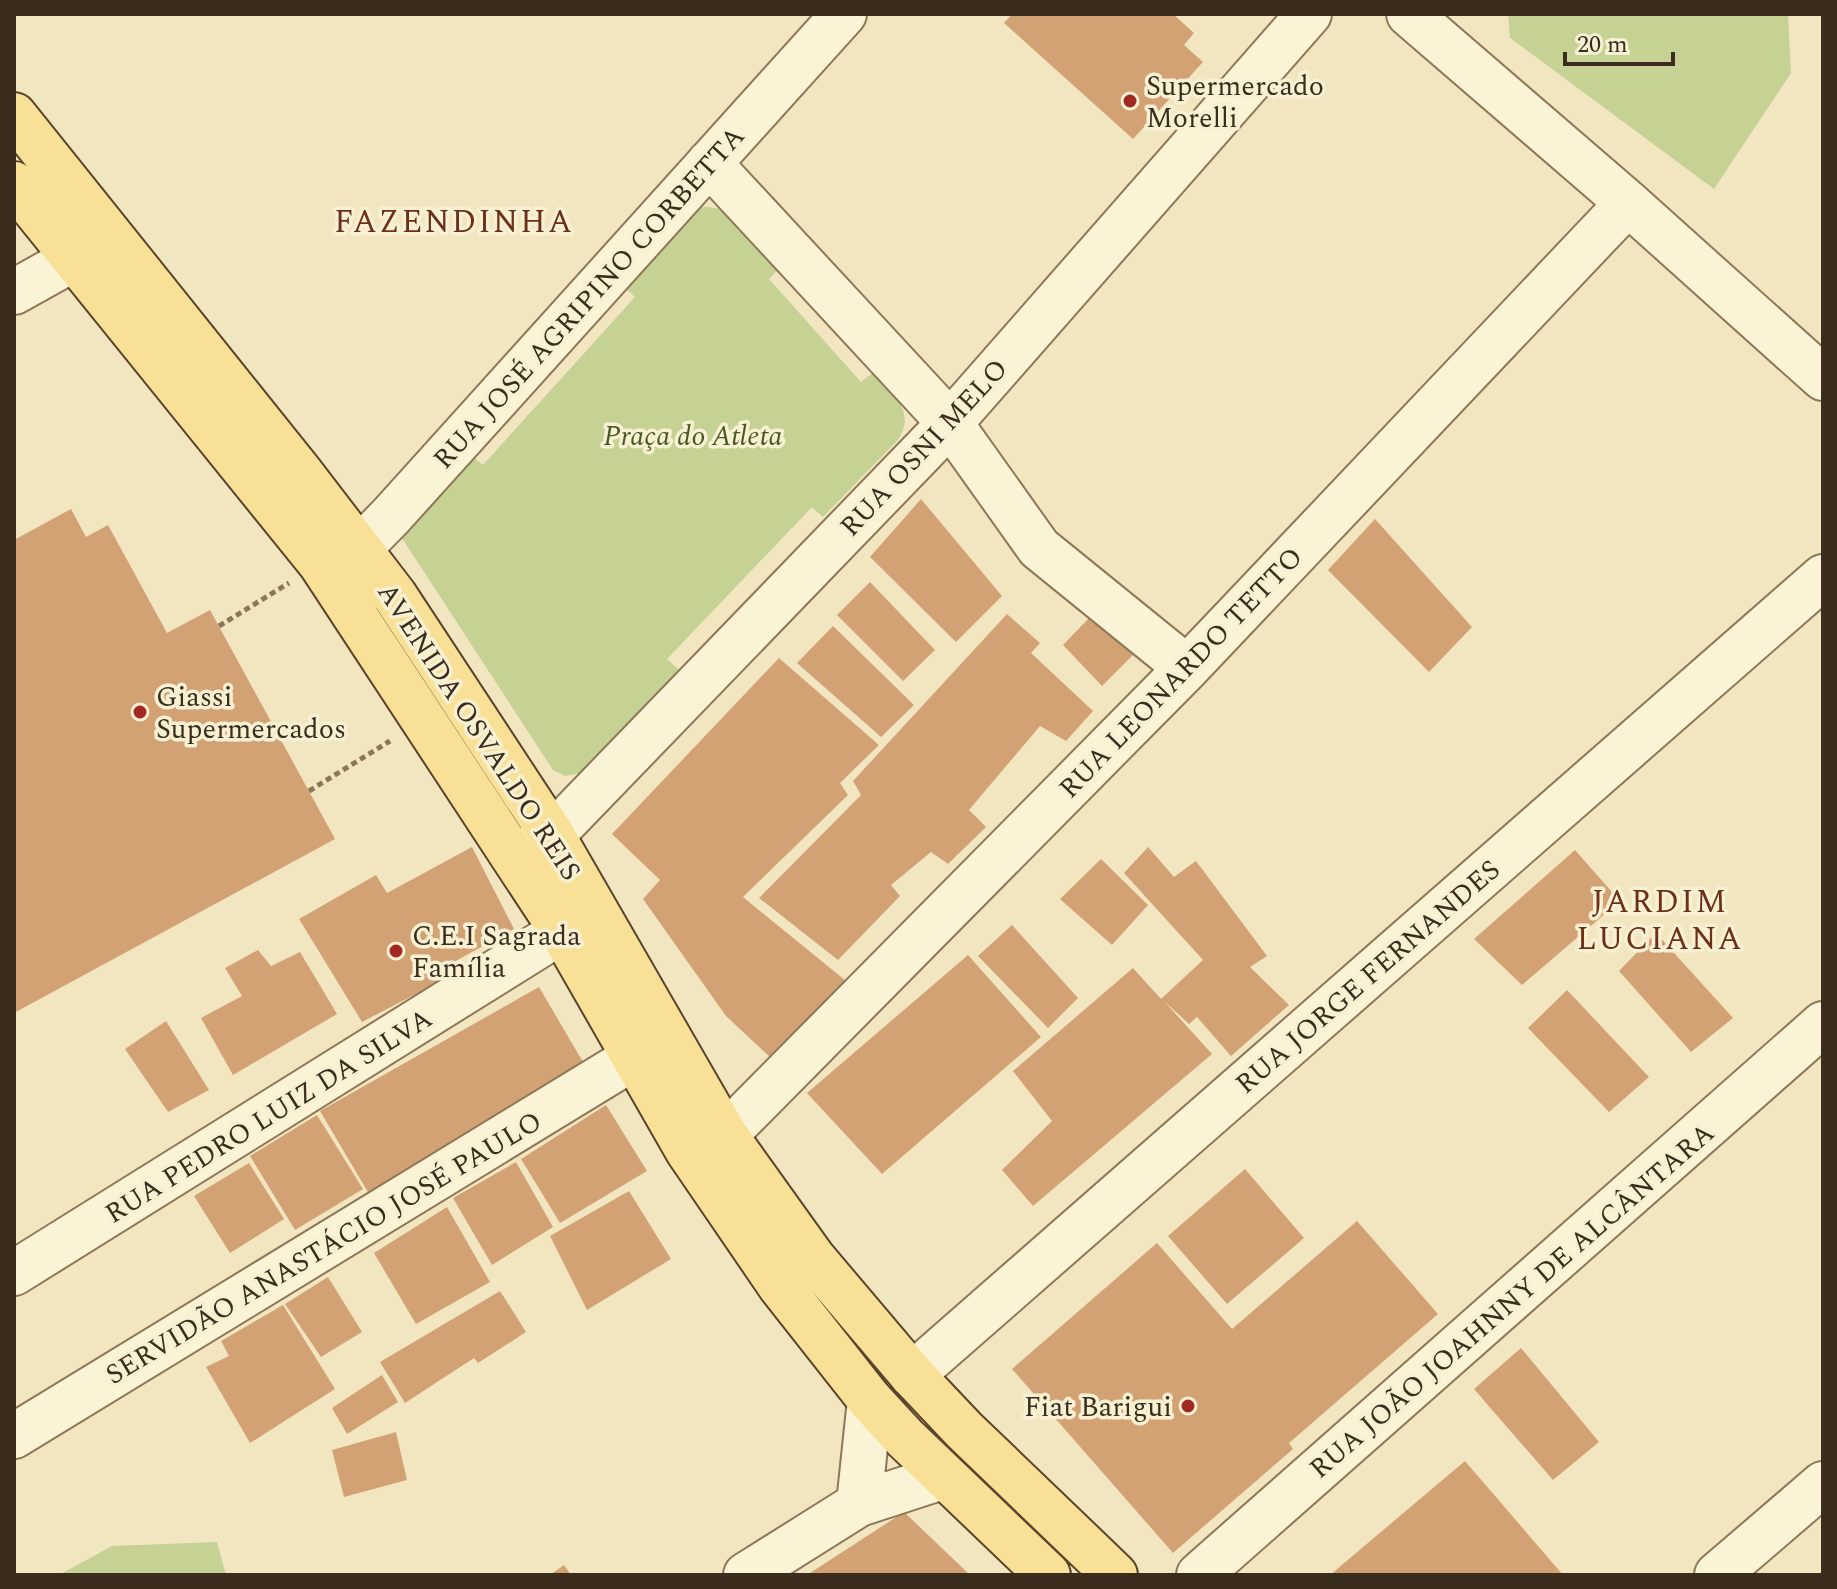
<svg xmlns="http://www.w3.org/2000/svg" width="1837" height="1589" font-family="Spectral,serif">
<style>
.green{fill:#c6d194}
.building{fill:#d3a274}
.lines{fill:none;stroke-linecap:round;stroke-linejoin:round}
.minor-casing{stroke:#8d7757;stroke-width:48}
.major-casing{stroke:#5a442c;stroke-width:48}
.path{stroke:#8d7757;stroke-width:5;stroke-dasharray:6 4;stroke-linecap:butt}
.minor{stroke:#fbf3d5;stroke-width:44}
.major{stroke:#f8e096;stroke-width:44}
.poi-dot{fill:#a12922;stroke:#f8f0d2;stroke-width:3}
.labels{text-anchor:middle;stroke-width:7;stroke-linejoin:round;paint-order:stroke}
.poi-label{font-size:28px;fill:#3b2d1d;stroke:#f8f0d2;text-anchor:start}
.street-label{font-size:28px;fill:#3b2d1d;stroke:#f8f0d2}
.park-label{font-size:28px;font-style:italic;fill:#485921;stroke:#f8f0d2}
.quarter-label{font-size:32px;letter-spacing:2px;fill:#6c2f18;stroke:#f8f0d2}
</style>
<rect width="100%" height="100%" fill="#f2e6c1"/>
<path class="green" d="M1508,14h280l3,59 -77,116 -204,-151z
M707,207l17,2 56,59 -11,11 92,103 13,-10c18,21 44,40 23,69l-74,76 -11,-10 -145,152 12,11 -98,103 -16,3 -12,-6 -155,-238 71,-78 14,11 152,-168 -13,-12 75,-77z
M217,1542l9,33h-167l53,-29z"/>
<path class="building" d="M1012,14h161l21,19 -10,12 19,17 -70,77 -129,-116z
M921,499l81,97 -46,46 -86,-85z
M71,509l15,28 22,-12 59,108 43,-23 125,229 -321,174v-473z
M1375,519l97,108 -43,45 -101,-102z
M870,582l65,68 -32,31 -66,-66z
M1007,614l33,29 -9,10 62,58 -27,30 -26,-15 -71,84 17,17 -38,37 -17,-12 -40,33 9,11 -62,64 -79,-62 102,-103 -8,-14z
M1092,615l41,40 -31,31 -39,-41z
M833,626l81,79 -33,32 -84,-74z
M779,658l100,87 -39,38 8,12 -105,102 103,84 -76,76 -44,-41 -83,-117 17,-19 -48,-46z
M472,847l42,82 -82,45 5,9 -75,39 -63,-103 77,-44 11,18z
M1148,847l26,30 22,-16 71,95 -17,11 39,38 -58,51 -34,-39 -8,7 -25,-23 48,53 -179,152 -31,-36 50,-49 -39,-50 120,-103 28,31 42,-39 -79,-87z
M1575,850l45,51 -98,84 -48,-46z
M1101,859l47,46 -36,40 -52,-46z
M1012,925l66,73 -30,30 -70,-72z
M1656,933l77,85 -42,34 -72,-81z
M258,950l13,16 29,-14 37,62 -104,61 -32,-57 41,-22 -17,-28z
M968,955l73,82 -159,137 -75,-81z
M539,987l51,87 -218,125 -52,-88z
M1567,990l82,87 -40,35 -81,-84z
M166,1021l43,69 -41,22 -43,-63z
M606,1105l41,66 -87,52 -39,-64z
M317,1115l46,74 -68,41 -45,-74z
M516,1162l37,65 -61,38 -39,-67z
M249,1163l35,56 -54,34 -36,-57z
M1245,1169l59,69 -77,66 -59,-68z
M629,1191l42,68 -84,51 -37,-74z
M447,1207l43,75 -74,42 -42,-71z
M1357,1221l81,93 -149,129 4,6 -120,104 -161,-184 145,-126 75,86z
M328,1277l34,55 -41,25 -36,-53z
M500,1291l26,41 -48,31 -4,-5 -69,45 -25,-41z
M283,1305l52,84 -85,54 -44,-76 23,-11 -8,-15z
M1521,1348l78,94 -46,38 -79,-91z
M382,1375l16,27 -51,32 -15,-26z
M396,1432l11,48 -63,17 -12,-47z
M1465,1461l98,114h-233z
M904,1512l66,63h-163z
M564,1565l7,10h-21z"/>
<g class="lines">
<defs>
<path id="minor" d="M1409,14l219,189 195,175
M709,163l241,260 89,125 148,120
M14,292l61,-34
M334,574l57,-58 453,-502
M521,854l31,-19 398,-412 359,-409
M725,1135l462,-467 441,-465
M14,1273l548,-342
M912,1375l911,-798
M14,1436l619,-378
M859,1504l11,-104
M746,1575l113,-71 83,-27
M1199,1575l624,-551
M1717,1575l106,-91"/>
<path id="major" d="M14,115l286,357 95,124 157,239 173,300 88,123 99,117 52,55 151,145
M14,184l307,380 241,367 126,220 93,136 89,113 35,38 143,137"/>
</defs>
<use href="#minor" class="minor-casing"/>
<use href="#major" class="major-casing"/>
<path class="path" d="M219,626l70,-43
M309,791l81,-50"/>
<use href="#minor" class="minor"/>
<use href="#major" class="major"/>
</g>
<g class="poi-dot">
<circle cx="1130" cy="101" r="8"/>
<circle cx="140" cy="712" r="8"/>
<circle cx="396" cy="951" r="8"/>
<circle cx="1188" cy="1406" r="8"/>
</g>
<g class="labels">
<g class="poi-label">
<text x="1146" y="95">Supermercado<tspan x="1146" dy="32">Morelli</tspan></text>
<text x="156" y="706">Giassi<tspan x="156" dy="32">Supermercados</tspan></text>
<text x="412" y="945">C.E.I Sagrada<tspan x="412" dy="32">Família</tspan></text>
<text x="1172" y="1416" text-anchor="end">Fiat Barigui</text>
</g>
<g class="street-label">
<text transform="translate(588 297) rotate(-48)" y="10">RUA JOSÉ AGRIPINO CORBETTA</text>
<text transform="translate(923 447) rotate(-47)" y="10">RUA OSNI MELO</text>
<text transform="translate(1180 672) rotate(-46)" y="10">RUA LEONARDO TETTO</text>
<text transform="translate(480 731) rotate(57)" y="10">AVENIDA OSVALDO REIS</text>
<text transform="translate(1367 976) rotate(-41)" y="10">RUA JORGE FERNANDES</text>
<text transform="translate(268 1115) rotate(-32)" y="10">RUA PEDRO LUIZ DA SILVA</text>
<text transform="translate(323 1247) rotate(-31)" y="10">SERVIDÃO ANASTÁCIO JOSÉ PAULO</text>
<text transform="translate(1511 1300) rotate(-41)" y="10">RUA JOÃO JOAHNNY DE ALCÂNTARA</text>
</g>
<g class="park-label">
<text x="693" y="445">Praça do Atleta</text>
</g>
<g class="quarter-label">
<text x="454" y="232">FAZENDINHA</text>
<text x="1660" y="912">JARDIM<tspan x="1660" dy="37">LUCIANA</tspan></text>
</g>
</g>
<rect width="1837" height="1589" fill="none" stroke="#3b2d1d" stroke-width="32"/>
<path d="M1565 52v12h108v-12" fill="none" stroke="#3b2d1d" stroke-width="4"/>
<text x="1577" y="52" font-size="24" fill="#3b2d1d" stroke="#f8f0d2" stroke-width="6" paint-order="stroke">20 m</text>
</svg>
